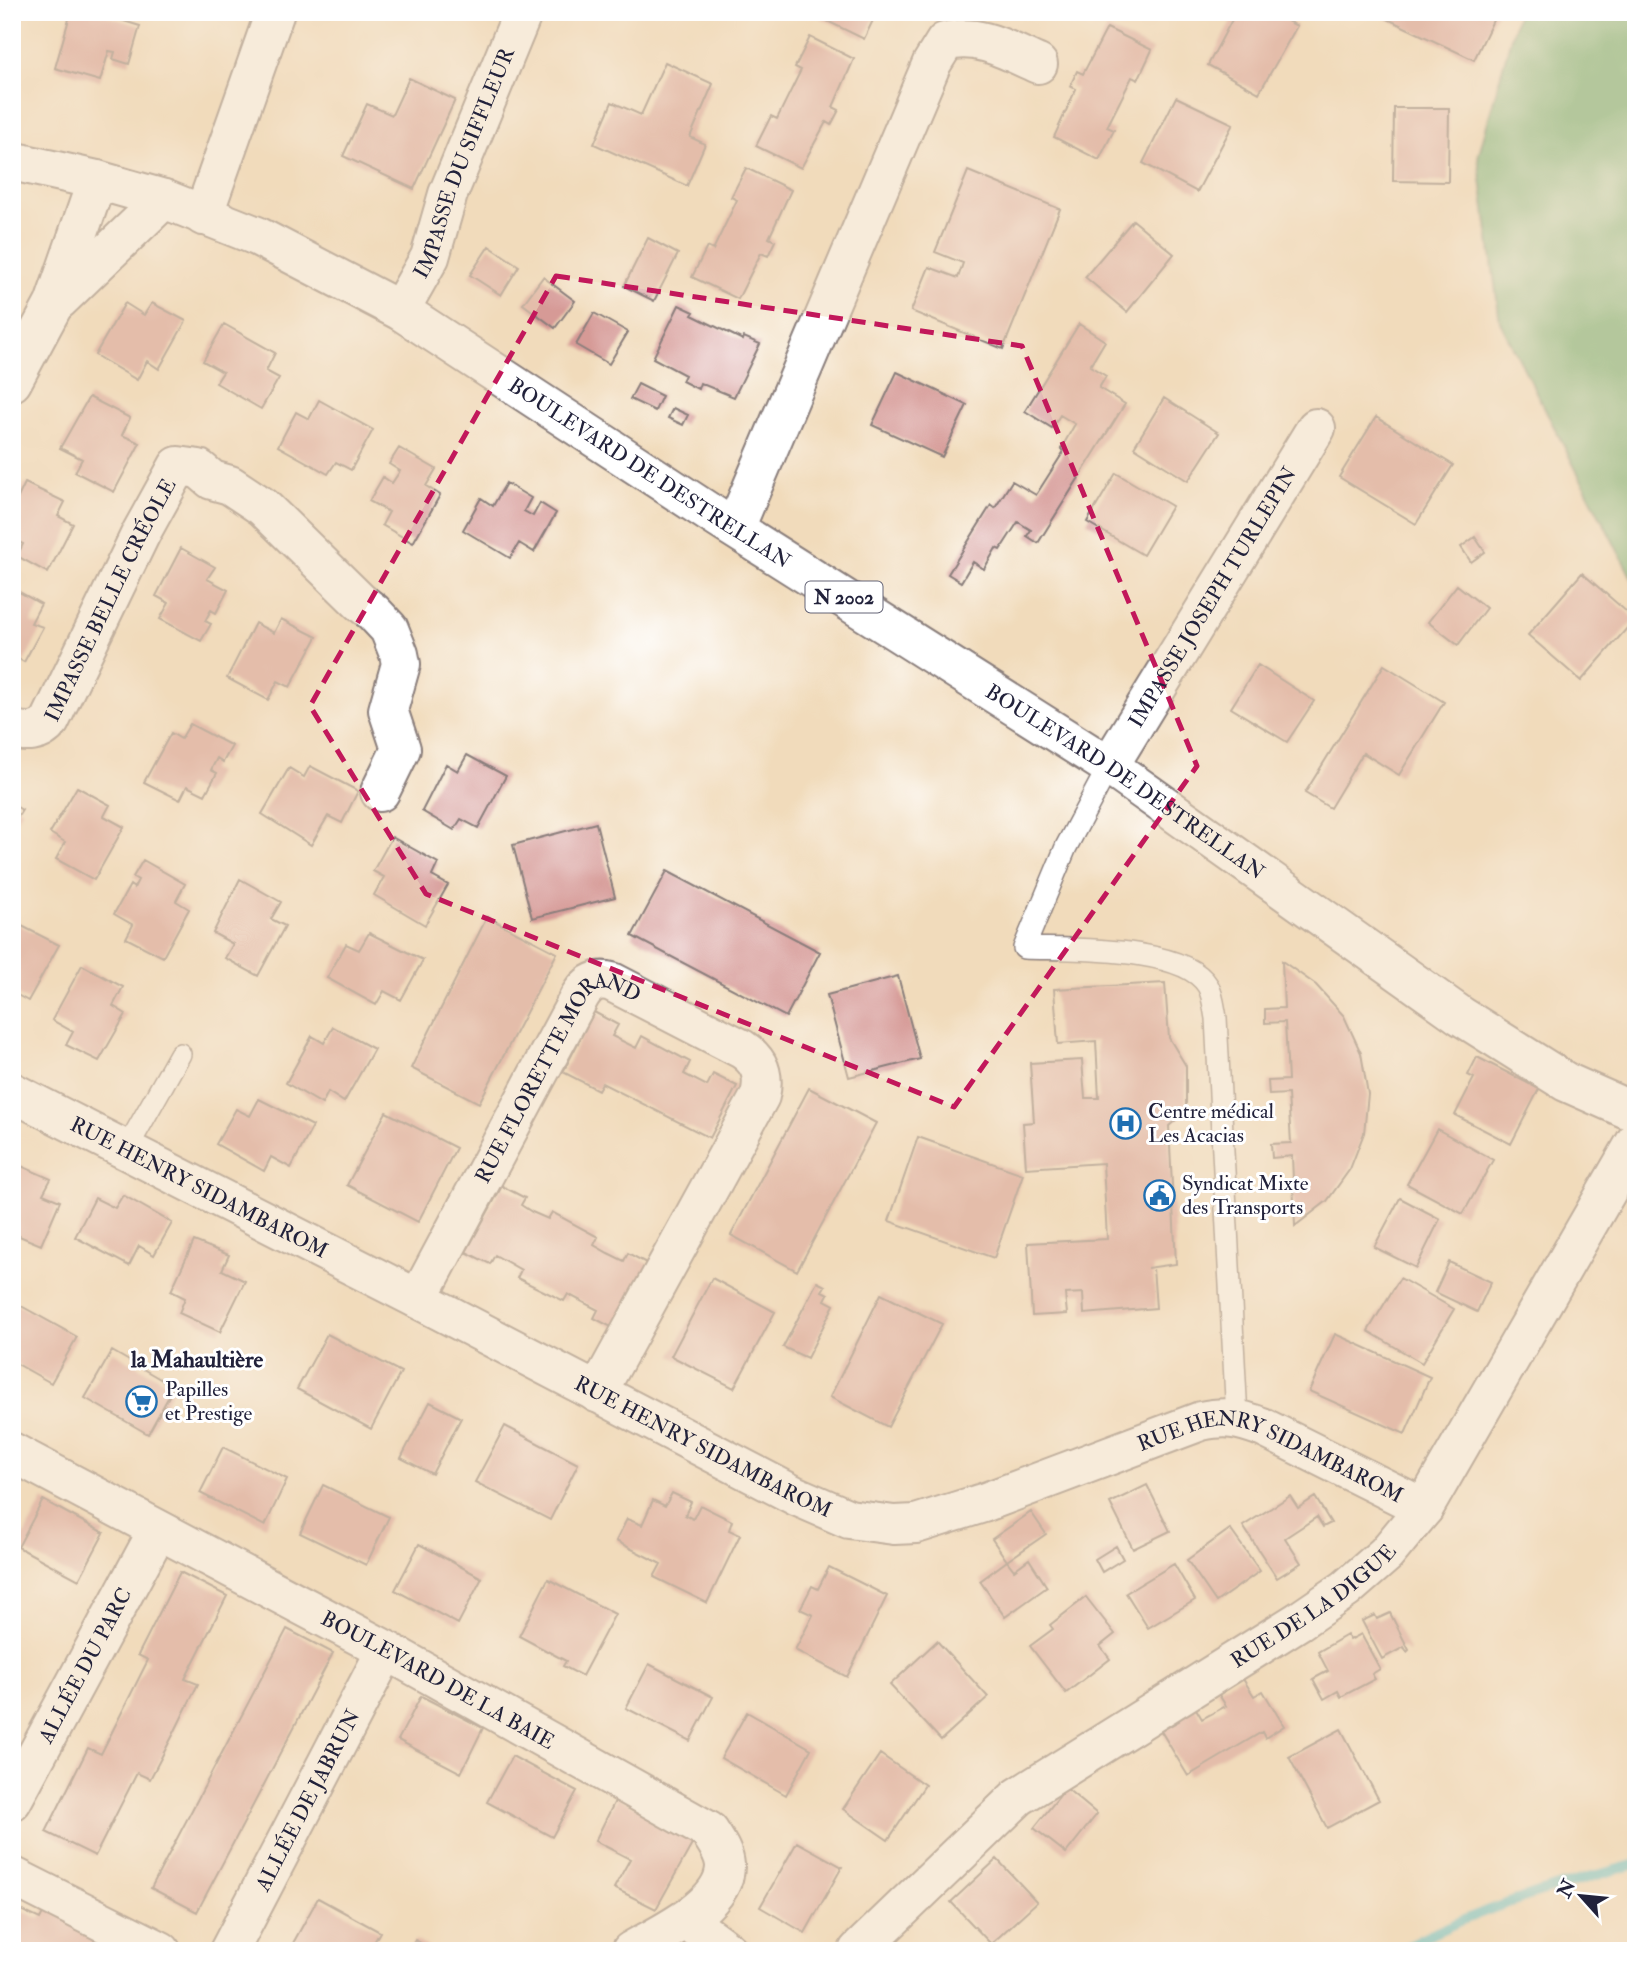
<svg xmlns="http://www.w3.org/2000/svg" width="1648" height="1963" font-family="'IM FELL Double Pica',serif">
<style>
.forest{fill:#6ab075;stroke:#466958;stroke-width:2}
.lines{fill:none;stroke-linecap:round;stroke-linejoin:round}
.stream{stroke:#51beca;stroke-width:10}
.building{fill:#d69a96}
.lane-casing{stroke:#8a7e7b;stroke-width:24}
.street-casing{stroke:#8a7e7b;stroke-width:42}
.primary-casing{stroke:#8a7e7b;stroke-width:42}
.lane{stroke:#fff;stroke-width:21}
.street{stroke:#fff;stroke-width:38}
.primary{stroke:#fff;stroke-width:38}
.marked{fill:none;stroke:#c2185b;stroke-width:5;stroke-dasharray:14 9;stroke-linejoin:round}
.labels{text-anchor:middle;stroke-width:6;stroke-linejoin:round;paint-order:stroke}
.shield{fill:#fff;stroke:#646476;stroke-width:2}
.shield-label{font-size:19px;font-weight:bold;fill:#22223b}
.street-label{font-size:21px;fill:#22223b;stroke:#fff}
.poi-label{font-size:21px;fill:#22223b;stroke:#fff;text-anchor:start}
.neighbourhood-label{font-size:23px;font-weight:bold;fill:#22223b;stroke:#fff}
</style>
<rect width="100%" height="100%" fill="#fff"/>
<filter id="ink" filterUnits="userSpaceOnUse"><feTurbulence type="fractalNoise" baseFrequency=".0143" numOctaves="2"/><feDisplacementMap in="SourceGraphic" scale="14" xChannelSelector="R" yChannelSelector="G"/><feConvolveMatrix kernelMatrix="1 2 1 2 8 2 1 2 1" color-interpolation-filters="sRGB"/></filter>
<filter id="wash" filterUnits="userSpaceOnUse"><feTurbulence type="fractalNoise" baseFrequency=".00686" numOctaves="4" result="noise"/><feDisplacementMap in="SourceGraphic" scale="28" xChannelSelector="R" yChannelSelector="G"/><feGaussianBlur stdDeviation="1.57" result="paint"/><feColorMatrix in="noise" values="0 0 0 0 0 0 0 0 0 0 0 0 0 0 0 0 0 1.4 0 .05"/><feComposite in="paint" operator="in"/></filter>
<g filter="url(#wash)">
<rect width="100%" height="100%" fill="#f1dbbb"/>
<path class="forest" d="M1518,12h118v574l-136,-264 -22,-165z"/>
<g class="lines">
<path class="stream" d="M1399,1951c73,-41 157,-64 237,-87"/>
</g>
<g id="blocks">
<path class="building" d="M71,12h23l46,14 -11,38 -16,-5 2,-7 -6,-1 -9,30 -45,-13z
M822,12h55l-13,27 -45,-22z
M1236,12h34l27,14 -38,67 -51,-28z
M1380,12h117l-23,48 -95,-45z
M1107,28l45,22 -14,30 -6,-3 -25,50 7,3 -15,30 -45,-23 22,-48 -6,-3 7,-15 6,3z
M810,37l44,22 -21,48 6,3 -8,15 -5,-3 -25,46 -45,-22 15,-30 6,3 24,-49 -6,-3z
M665,62l48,22 -23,53 15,7 -18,42 -93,-42 18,-42 29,13z
M409,78l46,22 -41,89 -71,-33 24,-52 25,11z
M1176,97l57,27 -36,68 -54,-29z
M1394,108h55l-1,74 -55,-1z
M746,168l45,22 -22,48 6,3 -7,15 -7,-3 -23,46 -46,-22 15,-30 6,3 24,-50 -6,-3z
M968,171l92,38 -57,140 -92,-38 18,-44 29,11 5,-15 -28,-11z
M1133,220l41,34 -47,58 -42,-35z
M648,238l30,16 -24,47 -30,-15z
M489,246l30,20 -18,29 -31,-20z
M543,277l32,24 -20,27 -32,-24z
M125,303l19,12 8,-12 34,18 -27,48 -12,-8 -10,19 -42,-25z
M679,305l15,7 -2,3 51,25 1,-3 16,7 -26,53 -34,-14 -2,6 -16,-8 3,-6 -32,-17z
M594,313l34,19 -19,32 -33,-19z
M224,324l51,29 -9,18 13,7 -18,31 -45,-26 7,-11 -20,-11z
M1079,324l26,17 -15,25 16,10 -7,12 26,16 -87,139 -11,-7 4,-6 -13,-8 -18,28 -4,-2 -12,21 -11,-7 -12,20 -13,-8 43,-69 4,3 17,-27 24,14 28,-44 -3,-2 14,-25 -15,-9 -8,13 -27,-17z
M897,372l70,33 -25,52 -70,-32z
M638,384l24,12 -7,15 -25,-12z
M89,397l41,21 -8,17 18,8 -26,49 -39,-20 7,-13 -22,-11z
M1164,398l55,35 -31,48 -54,-34z
M319,400l54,30 -22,40 -15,-8 -8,12 -50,-28 18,-34 13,7z
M673,408l15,7 -5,10 -15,-7z
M1376,417l77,48 -37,59 -77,-47z
M399,448l37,21 -10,17 14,9 -27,48 -31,-18 7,-13 -20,-11 14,-24 9,6 8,-12 -11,-7z
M1116,473l56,33 -29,49 -56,-33z
M25,483l40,19 -7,14 15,8 -25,49 -31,-17 6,-12 -11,-5v-29z
M506,483l25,15 -7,13 9,5 7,-13 16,10 -22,39 -15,-9 -9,15 -47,-28 18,-32 12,8z
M1475,537l10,15 -14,10 -10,-15z
M181,548l34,19 -8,12 21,11 -12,23 -5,-3 -6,11 6,3 -10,17 -41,-22 9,-16 -13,-7z
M1582,573l53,46 -54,62 -53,-46z
M1457,585l29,23 -28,37 -30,-23z
M12,588l29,16 -10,19 12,4 -19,35 -12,-7z
M281,619l36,18 -27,50 -12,-6 -10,19 -41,-22 28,-55 19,10z
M1258,665l56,36 -27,41 -56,-34z
M1384,665l60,37 -45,73 -36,-22 -33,55 -25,-15z
M190,724l42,22 -9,16 -6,-4 -6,12 6,3 -12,22 -18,-9 -7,14 -36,-18 27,-49 10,6z
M467,755l39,21 -28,52 -17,-9 -7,11 -32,-19 24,-47 12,7z
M310,766l48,25 -16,32 -14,-7 -17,29 -49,-31 27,-46 15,9z
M77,787l33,18 -6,11 20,11 -30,53 -38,-21 9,-17 -15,-9z
M12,804l10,6 -10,16z
M596,823l19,74 -83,21 -19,-73z
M392,837l46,26 -6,13 16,9 -23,40 -51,-30 10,-18 -11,-6z
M143,860l42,24 -9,17 13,8 -26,48 -37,-19 7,-13 -19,-11 16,-29 4,3 4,-8 -5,-3z
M667,871l153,81 -34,65 -154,-81z
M240,879l41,23 -10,17 14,7 -27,50 -33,-18 8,-14 -20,-11z
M487,917l70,36 -78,150 -68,-35z
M14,922l45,23 -31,56 -16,-9z
M369,933l54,27 -22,40 -17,-9 -8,14 -49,-27 19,-34 13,6z
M1282,961l34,24 28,31 17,37 7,41 -4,39 -14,36 -23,32 -32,25 -3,-70 -20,2 -1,-14 20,-1 -3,-49 -19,1 -1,-14 20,-1 -3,-58 -20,1v-14l19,-1z
M82,965l41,22 -10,19 13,8 -27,47 -33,-16 7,-13 -21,-12z
M898,976l22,83 -71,18 -22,-82z
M1165,983l4,55 17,28v45l-17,15 7,138 -29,4h6l3,40 -72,6 -1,-21 -18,1 2,20 -35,2 -4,-73 79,-4 -4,-76 -77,5 -3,-45 11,-1 -4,-59 52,-3 3,38h14l-3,-57 -38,3 -4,-55z
M594,1012l24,13 -6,11 24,12 6,-12 48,26 -6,12 23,12 6,-12 24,12 -27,52 -108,-55 -4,7 -35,-18z
M333,1027l41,22 -30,53 -16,-10 -6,12 -36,-21 26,-47 12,7z
M1477,1057l62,32 -28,55 -56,-29 19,-37 -6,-3z
M809,1088l67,35 -79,148 -66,-36z
M259,1099l54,27 -22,42 -20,-11 -7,14 -48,-27 20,-35 14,7z
M386,1112l70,36 -38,74 -71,-37z
M1437,1129l56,31 -30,54 -56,-30z
M918,1137l105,37 -29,84 -105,-37z
M12,1162l39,17 -8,15 17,7 -19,44 -29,-12z
M502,1186l23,12 -4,7 11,7 16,7 4,-7 46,25 -4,8 14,8 16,8 4,-8 22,12 -35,64 -21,-11 4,-8 -30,-16 -4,7 -47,-23 4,-8 -26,-15 -5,9 -24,-12z
M123,1195l49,28 -18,32 -15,-9 -10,20 -54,-29 20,-39 20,10z
M1400,1198l40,21 -24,49 -42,-21z
M194,1241l35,14 -7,15 23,11 -25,51 -41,-19 6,-15 -14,-7z
M1449,1262l42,20 -14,30 -42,-20z
M712,1278l63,34 -41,76 -63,-32z
M1400,1278l54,31 -32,54 -54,-32z
M817,1282l8,4 -3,5 6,3 -3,6 9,5 -27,53 -24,-11z
M881,1294l61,30 -54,103 -58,-30z
M14,1302l63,35 -26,46 -39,-22v-55z
M327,1334l74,38 -30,57 -74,-40z
M1335,1334l95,43 -25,57 -96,-43z
M112,1351l62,36 -26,47 -63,-36z
M430,1402l31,16 -29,56 -31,-16z
M505,1426l73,38 -28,56 -75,-38z
M223,1447l64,32 -22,47 -65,-33z
M323,1485l66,32 -23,48 -66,-32z
M1147,1485l23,46 -37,18 -23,-46z
M672,1493l19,9 -6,13 8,4 7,-14 32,16 -3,9 11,5 -33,68 -53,-26 7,-13 -45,-23 11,-22 15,6 11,-25 12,6z
M1290,1496l8,12 17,-11 16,26 -8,4 -6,-10 -32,21 16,25 -24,15 -34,-52z
M43,1500l61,33 -25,47 -61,-33z
M1031,1512l15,22 -39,27 7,9 15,-11 18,28 -42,30 -25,-36 27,-20 -15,-22z
M1230,1529l30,42 -44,31 -29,-42z
M419,1544l63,34 -24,46 -63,-34z
M1116,1546l7,13 -21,13 -7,-13z
M1174,1564l21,36 -47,28 -22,-35z
M829,1567l58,29 -40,81 -52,-27 18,-35 -13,-6 12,-23 6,3z
M180,1572l47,24 -42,83 13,5 -25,51 -23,44 -13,-6 -42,83 -49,-24 42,-84 13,6 47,-94 -10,-5z
M548,1579l67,35 -33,62 -19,-10 3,-5 -47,-25z
M1086,1597l29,37 -15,12 10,13 -44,34 -36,-47 23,-17 -3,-4z
M1390,1613l19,37 -2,2 -3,-5 -22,12 -20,-38 13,-6 2,4z
M287,1629l46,24 -136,259 -46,-24z
M1361,1634l19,35 -8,5 3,5 -34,18 -3,-6 -14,8 -11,-20 15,-8 -10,-19 29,-17 3,5z
M937,1641l51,56 -47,43 -51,-55z
M649,1664l64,33 -23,44 -64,-33z
M1241,1676l13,20 9,-5 21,35 -19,12 -3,-6 -74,44 -27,-45 18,-10 -5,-8 18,-11 10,17 24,-13 -10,-16z
M421,1696l62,32 -22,45 -63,-33z
M747,1712l64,37 -25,46 -65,-37z
M1341,1729l38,71 -52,28 -38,-71z
M880,1754l45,31 -37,55 -45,-31z
M512,1756l65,35 -25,46 -65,-35z
M1066,1788l31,26 -31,39 -32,-25z
M617,1797l78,42 -39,70 -42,-21 16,-29 -35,-18z
M797,1842l45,25 -37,66 -45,-26z
M997,1859l40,43 -46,42 -40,-42z
M318,1898l62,34 -11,19h-68l-9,-6z
M47,1905l52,27 -10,19h-77v-45l28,13z
M415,1940l20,11h-26z
M898,1944l5,7h-14z"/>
</g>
</g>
<g filter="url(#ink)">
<use href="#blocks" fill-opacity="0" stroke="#8a7e7b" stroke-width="2"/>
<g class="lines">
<defs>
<path id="lane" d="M1109,766l-43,81 -42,101c44,2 160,-3 184,38 5,9 6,22 8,32l21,400
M126,1150l54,-96"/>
<g id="street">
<path d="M203,216l72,-204"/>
<path d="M59,300l105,-101"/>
<path id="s1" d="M400,310l30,-53 18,-63 75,-182"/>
<path d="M12,382l42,-78 43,-124"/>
<path d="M735,528l197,-465 13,-21c33,-10 63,9 93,22"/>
<path id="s2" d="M12,729c14,5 28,5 38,-8l91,-188 37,-67 21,3 13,11 18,5 33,22 97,95 13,10 16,17 10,25 2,10 -13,46 13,39 -21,43"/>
<path id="s3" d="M1109,766l207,-338"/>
<path id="s4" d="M12,1092l406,207 378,197 53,23 45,6 22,-1 67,-21 218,-82c25,-5 37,-3 61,6l162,81"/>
<path id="s5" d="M418,1299l162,-303c8,-13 17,-18 32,-14l130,67c18,12 23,26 18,47l-163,297"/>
<path id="s6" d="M12,1452l374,198 323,181c6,10 15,21 16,34 1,40 -65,69 -94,86"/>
<path id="s7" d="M12,1801l146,-271"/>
<path d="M12,1876l149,75"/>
<path d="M686,1920l42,31"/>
<path id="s8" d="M229,1951l157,-301"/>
<path id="s9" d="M858,1951l160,-154 281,-176 47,-32 40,-35 38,-46 212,-367"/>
</g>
<g id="primary">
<path id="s10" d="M12,161l85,19 67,19 93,37 144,75 318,208 390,247 352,250 105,66 70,31"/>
</g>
</defs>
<use href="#lane" class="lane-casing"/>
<use href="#street" class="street-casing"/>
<use href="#primary" class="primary-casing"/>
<use href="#lane" class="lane"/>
<use href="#street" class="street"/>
<use href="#primary" class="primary"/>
</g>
</g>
<path d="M0 0H1648V1963H0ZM556,276l466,70 175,420 -243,341 -528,-213 -116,-188z" fill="#f1dbbb" fill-opacity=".55" fill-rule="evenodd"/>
<path class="marked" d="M556,276l466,70 175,420 -243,341 -528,-213 -116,-188z"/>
<defs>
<symbol id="hospital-ring" viewBox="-11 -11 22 22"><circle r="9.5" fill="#fff" stroke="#1f6fb2" stroke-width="1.5"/><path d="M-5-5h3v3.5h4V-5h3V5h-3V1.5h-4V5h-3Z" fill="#1f6fb2"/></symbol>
<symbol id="civic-ring" viewBox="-11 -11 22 22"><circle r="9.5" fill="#fff" stroke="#1f6fb2" stroke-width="1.5"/><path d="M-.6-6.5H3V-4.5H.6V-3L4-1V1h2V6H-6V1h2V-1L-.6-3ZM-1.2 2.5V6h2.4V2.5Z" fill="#1f6fb2"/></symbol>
<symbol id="supermarket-ring" viewBox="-11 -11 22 22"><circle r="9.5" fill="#fff" stroke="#1f6fb2" stroke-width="1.5"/><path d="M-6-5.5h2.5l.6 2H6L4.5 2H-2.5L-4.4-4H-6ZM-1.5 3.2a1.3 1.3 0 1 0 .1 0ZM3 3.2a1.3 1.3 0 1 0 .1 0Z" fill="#1f6fb2"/></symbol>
</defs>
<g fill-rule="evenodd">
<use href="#hospital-ring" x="1108" y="1106" width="35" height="35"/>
<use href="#civic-ring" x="1142" y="1178" width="35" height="35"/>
<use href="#supermarket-ring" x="124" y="1384" width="35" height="35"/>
</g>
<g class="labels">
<rect class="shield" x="805.5" y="581.5" width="77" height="31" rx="5"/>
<g class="shield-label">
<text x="844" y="604">N 2002</text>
</g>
<g class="street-label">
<text dy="7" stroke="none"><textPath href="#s1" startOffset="161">IMPASSE DU SIFFLEUR</textPath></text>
<text dy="7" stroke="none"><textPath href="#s10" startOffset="716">BOULEVARD DE DESTRELLAN</textPath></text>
<text dy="7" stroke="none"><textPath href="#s3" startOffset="198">IMPASSE JOSEPH TURLEPIN</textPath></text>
<text dy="7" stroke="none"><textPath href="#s2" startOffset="177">IMPASSE BELLE CRÉOLE</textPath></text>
<text dy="7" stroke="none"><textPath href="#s10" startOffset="1283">BOULEVARD DE DESTRELLAN</textPath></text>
<text dy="7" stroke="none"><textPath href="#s5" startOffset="273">RUE FLORETTE MORAND</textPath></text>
<text dy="7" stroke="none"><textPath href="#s4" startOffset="210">RUE HENRY SIDAMBAROM</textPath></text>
<text dy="7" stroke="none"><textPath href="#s4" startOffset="777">RUE HENRY SIDAMBAROM</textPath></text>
<text dy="7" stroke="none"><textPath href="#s4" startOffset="1386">RUE HENRY SIDAMBAROM</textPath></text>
<text dy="7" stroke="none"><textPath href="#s9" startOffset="574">RUE DE LA DIGUE</textPath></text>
<text dy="7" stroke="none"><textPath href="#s7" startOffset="154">ALLÉE DU PARC</textPath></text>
<text dy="7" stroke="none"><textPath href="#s6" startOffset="483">BOULEVARD DE LA BAIE</textPath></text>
<text dy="7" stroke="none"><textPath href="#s8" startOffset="170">ALLÉE DE JABRUN</textPath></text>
</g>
<g class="poi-label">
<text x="1148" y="1118">Centre médical<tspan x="1148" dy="24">Les Acacias</tspan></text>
<text x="1182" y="1190">Syndicat Mixte<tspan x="1182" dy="24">des Transports</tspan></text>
<text x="165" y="1396">Papilles<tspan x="165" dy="24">et Prestige</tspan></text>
</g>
<g class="neighbourhood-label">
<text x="197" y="1367">la Mahaultière</text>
</g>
</g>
<rect width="1648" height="1963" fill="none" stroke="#fff" stroke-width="42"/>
<g transform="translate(1581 1896) rotate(297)" stroke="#ffffff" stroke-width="5" paint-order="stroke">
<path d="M0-5L12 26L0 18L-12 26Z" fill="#22223b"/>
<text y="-10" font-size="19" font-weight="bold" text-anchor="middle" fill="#22223b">N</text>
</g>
</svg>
